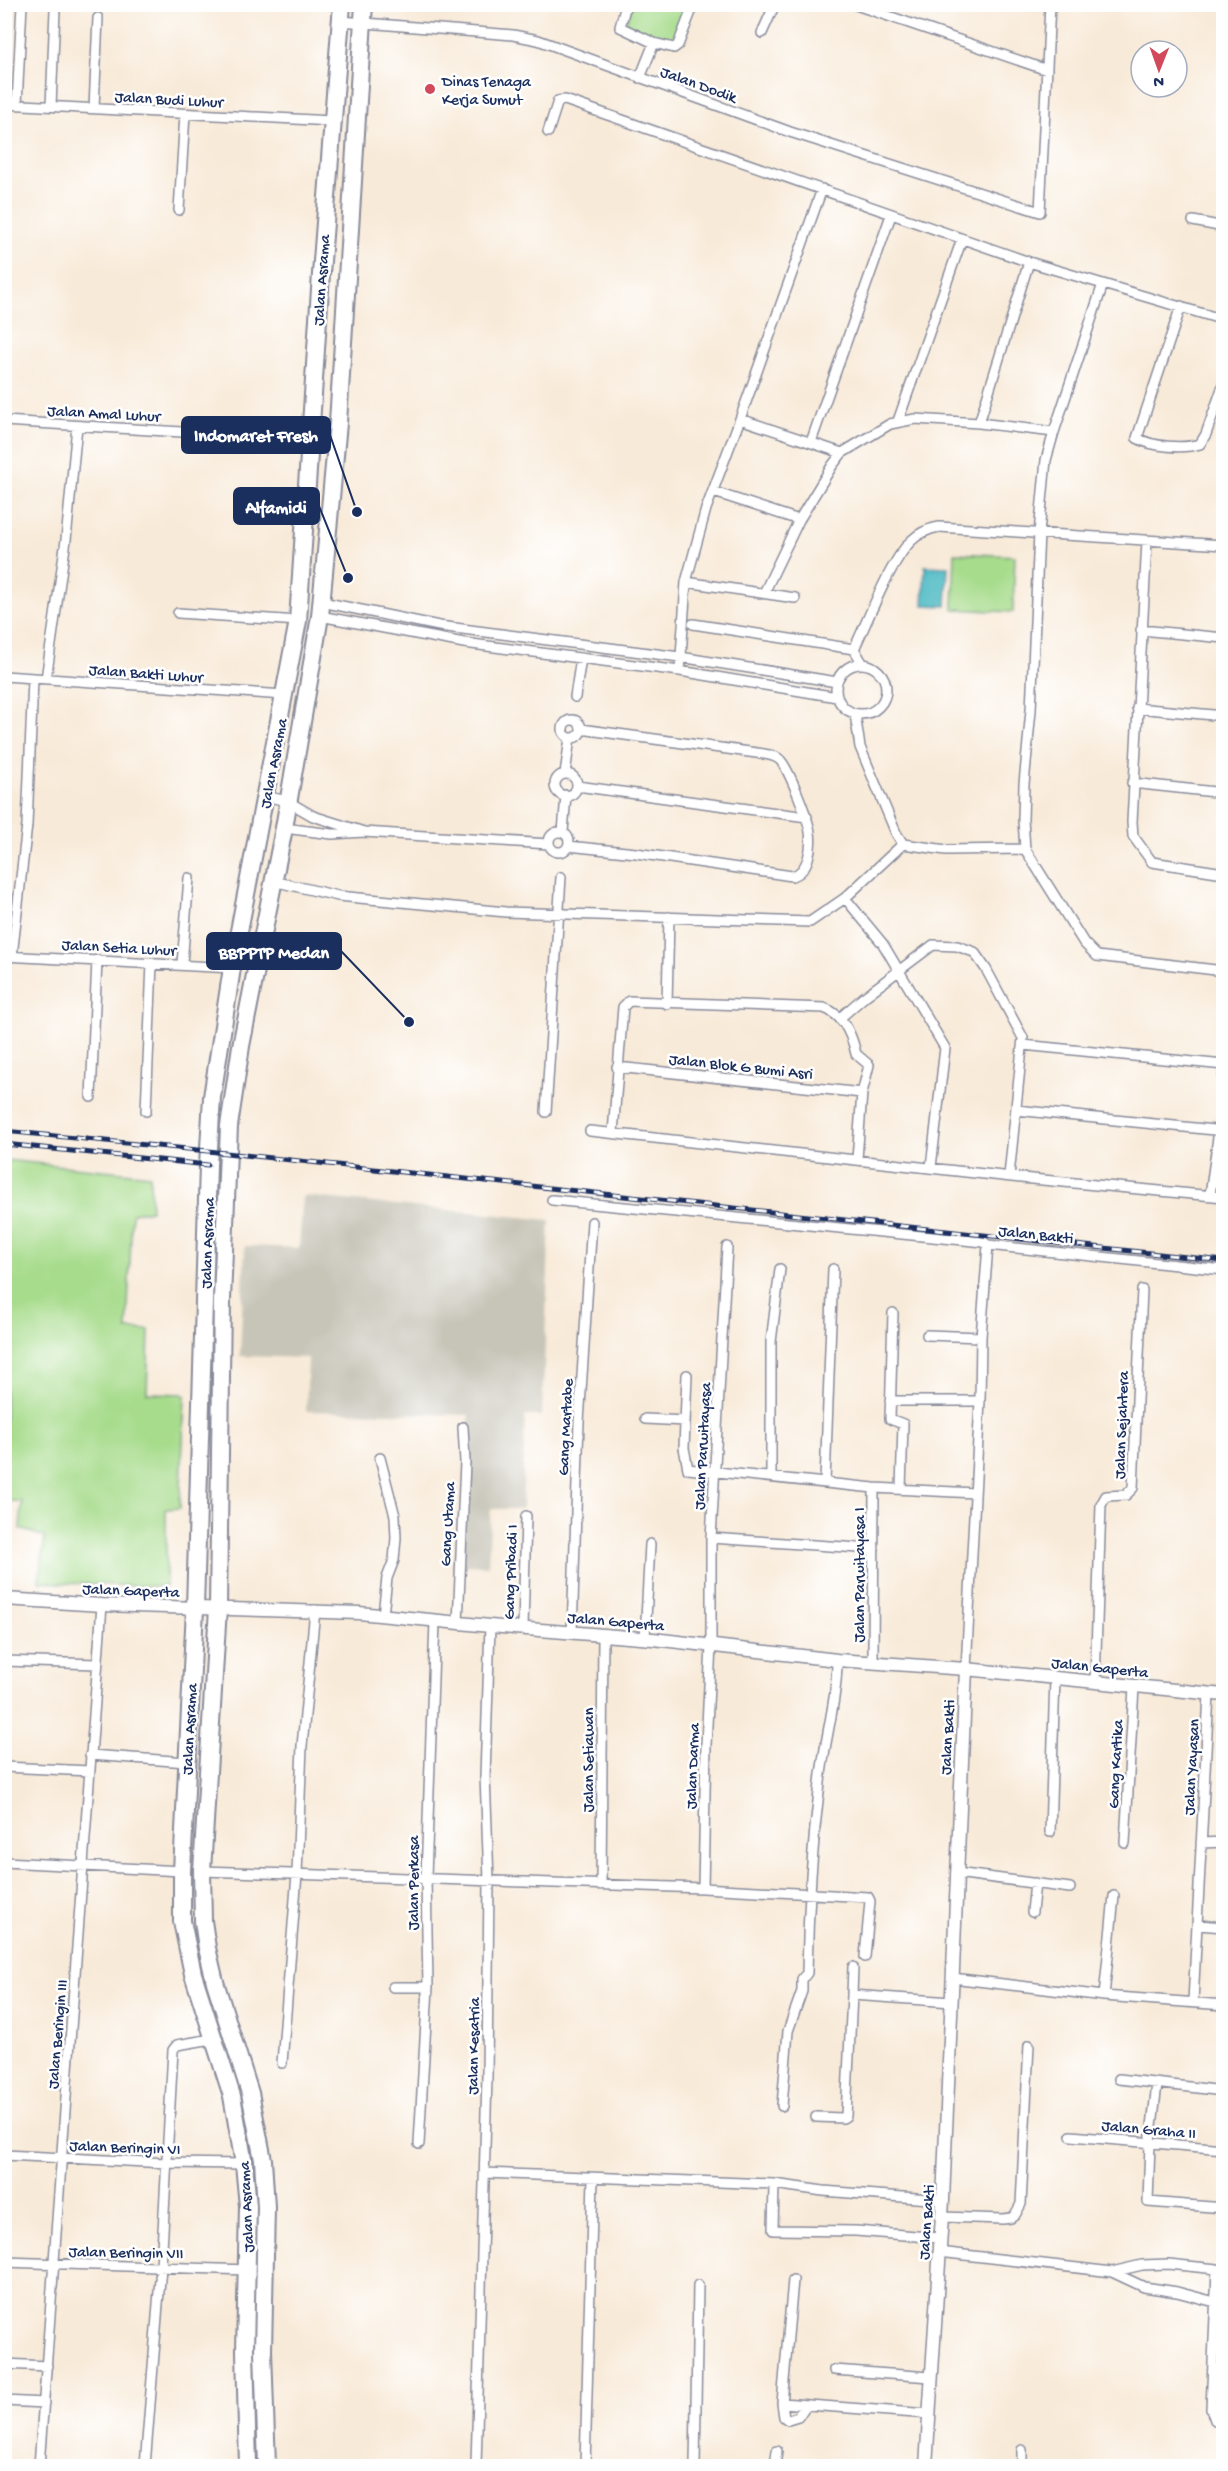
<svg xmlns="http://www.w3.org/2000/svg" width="1228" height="2471" font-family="'Gochi Hand',sans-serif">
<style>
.industrial{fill:#c7c5b8}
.green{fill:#a7dc8c;stroke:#618675;stroke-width:1.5}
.water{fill:#4bb9c3;stroke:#337490;stroke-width:1.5}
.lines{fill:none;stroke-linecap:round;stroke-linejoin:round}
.street-casing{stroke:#8a8c9b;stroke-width:12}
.secondary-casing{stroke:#8a8c9b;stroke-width:15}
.highway-casing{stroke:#8a8c9b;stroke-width:20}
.street{stroke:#fff;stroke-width:9}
.secondary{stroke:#fff;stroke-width:12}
.highway{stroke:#fff;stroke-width:16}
.rail-casing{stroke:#1b2f5e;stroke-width:5}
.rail{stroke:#fff;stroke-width:3;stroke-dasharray:9;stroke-linecap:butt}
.poi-dot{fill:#d1495b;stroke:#fff;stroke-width:2}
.labels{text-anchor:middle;stroke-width:5;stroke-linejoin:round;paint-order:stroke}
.poi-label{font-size:16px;fill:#1b2f5e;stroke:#fff;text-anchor:start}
.street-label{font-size:16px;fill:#1b2f5e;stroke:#fff}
.leader{fill:none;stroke:#1b2f5e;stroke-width:2}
.callout-dot{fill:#1b2f5e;stroke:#fff;stroke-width:2}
.callout{fill:#1b2f5e;stroke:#1b2f5e;stroke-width:2}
.callout-label{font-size:18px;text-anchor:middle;font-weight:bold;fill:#fff}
</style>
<rect width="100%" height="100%" fill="#fff"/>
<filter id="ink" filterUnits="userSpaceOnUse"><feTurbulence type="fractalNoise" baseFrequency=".0167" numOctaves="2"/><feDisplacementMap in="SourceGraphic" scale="12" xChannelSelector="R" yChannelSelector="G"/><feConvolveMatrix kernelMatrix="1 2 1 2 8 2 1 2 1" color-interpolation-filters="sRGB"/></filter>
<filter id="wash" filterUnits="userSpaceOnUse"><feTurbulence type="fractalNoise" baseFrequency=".008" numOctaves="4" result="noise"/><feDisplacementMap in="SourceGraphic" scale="24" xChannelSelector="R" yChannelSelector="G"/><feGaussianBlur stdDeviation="1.35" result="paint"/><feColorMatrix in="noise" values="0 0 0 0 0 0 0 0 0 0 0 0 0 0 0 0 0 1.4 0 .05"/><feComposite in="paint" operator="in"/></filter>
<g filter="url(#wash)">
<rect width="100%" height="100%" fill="#f8ead8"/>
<path class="industrial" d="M303,1196l247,24 -8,196h-17l-3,93h-31l-3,57 -26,-1 7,-150 -163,-4 2,-53 -68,-2 5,-110 54,2z"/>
<path class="green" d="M632,5h58l-14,39 -51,-19z
M955,553l60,3 -2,56 -60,-3z
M5,1160l145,15 1,35 -19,3 -5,117h22l-2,63 38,1 -5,114 -14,1v78l-127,-5 6,-45 -25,-8 2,-27 -17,-2z"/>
<path class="water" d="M925,566l23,1 -2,39 -23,-1z"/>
</g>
<g filter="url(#ink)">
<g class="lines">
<defs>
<path id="street" d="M626,4l-6,23 34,16
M853,4l194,66
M341,21l172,14 25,5 252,92 250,80 10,-208
M762,33l13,-29
M640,78l14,-35 20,5 4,-3 16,-41
M4,104l328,17
M17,104l5,-100
M51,106l4,-96
M94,108l4,-90
M548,132l10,-31 7,-1 464,162 195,58
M179,210l6,-96
M1193,221l31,6
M1181,306l-44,132c15,9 46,11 63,6l6,-10 18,-51
M740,419l102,34
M4,421l306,19
M898,421l64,-182
M979,423l50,-161
M811,442l80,-227
M714,492l85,28
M1147,541l-15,281 1,14 19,26 72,11
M686,582l109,16
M764,593l35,-73 33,-54 10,-13 48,-29 25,-5 64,4 75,9
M322,602l117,24 241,31 157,25
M178,613l120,8
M320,616l144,27 216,28 157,26
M693,624l161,25
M1141,630l83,8
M836 689a25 25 0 1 1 50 0a25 25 0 1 1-50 0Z
M863,664l-9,-15c14,-29 36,-87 57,-108 8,-8 17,-12 28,-14l285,18
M680,671l6,-89 20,-73 34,-90 82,-230
M4,676l281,19
M46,679l20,-139 11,-114
M575,697l6,-39
M1137,708l87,8
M855,714l5,33 36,86 7,11 43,6 79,-1 59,94 13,13 127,15
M563 729a9 9 0 1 1 18 0a9 9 0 1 1-18 0Z
M565,774l5,-36
M555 785a11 11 0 1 1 22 0a11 11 0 1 1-22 0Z
M1132,783l92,10
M577,786l230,31
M265,796l22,5 26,15 51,16
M284,828l48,6 32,-2 185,12
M549 842a10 10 0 1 1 20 0a10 10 0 1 1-20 0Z
M563,832l3,-37
M568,846l68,7 156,23c17,-4 20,-29 18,-44 -2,-14 -20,-60 -29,-71 -4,-5 -11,-6 -17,-7l-183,-25
M1025,849l-2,-29 1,-36 7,-74 8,-177 7,-73 8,-28 49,-148
M273,881l65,15 168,16 304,10 35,-24 58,-54
M845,898l38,46 62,104 -14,119
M4,956l228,12
M12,956l15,-131 6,-146
M182,964l7,-86
M667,1004l2,-87
M840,1018l24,-21 69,-52 24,1 17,6 12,17 37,69 -14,138
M1023,1045l201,20
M617,1067l245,26
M91,1097l6,-137
M1016,1110l208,21
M146,1111l6,-148
M546,1112l15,-235
M590,1131l431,47 203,19
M613,1133l10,-126 6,-6 195,7c20,7 28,27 32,46l13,11 -7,28 -5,66
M1210,1195l9,-65 5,-58
M552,1200l432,42 4,3 236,25
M893,1313l-3,106 13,5 -2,65
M927,1335l54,2
M687,1375l-3,73 4,21 186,19 101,5
M890,1401h90
M645,1419l40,2
M380,1458l15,58 1,22 -2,22 -7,18 -4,37
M771,1477v-135l9,-73
M825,1482l8,-213
M711,1538l163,11
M458,1623l7,-161 -2,-35
M523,1629l3,-113
M572,1633l7,-211 13,-200
M645,1638l5,-94
M4,1661l93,3
M873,1662l1,-174
M966,1669l14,-268 1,-64 7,-92
M1095,1682l6,-177 5,-9 20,-1 7,-7 9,-198
M90,1755l97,7
M4,1767l86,4
M1050,1832l5,-154
M1125,1843l9,-156
M1201,1843l23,-1
M4,1862l178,9
M202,1871l501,17 165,9 2,4 -5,56
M956,1873l114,15
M601,1885l2,-249
M703,1888l3,-143 5,-99v-108l16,-291
M1032,1912l3,-29
M1198,1925l26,2
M952,1978l152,18 120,9
M393,1987h35
M852,1995l1,-28
M1104,1996l10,-100
M1193,2002l16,-308
M282,2063l15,-189 5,-128 13,-136
M1119,2079l105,12
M1157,2084l-7,59 -2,59 76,6
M782,2106l6,-75 14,-40v-12l5,-6c1,-63 5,-127 13,-190 4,-41 17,-81 17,-123
M816,2117l27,1 3,-2 6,-121 100,7
M1071,2136l153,13
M419,2144l9,-157 -2,-110 9,-256
M4,2155l163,8 77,1
M484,2173l290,11 49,7 120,9
M774,2184l-1,46 83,1 84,7
M942,2217l61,2 8,-1 4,-3 6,-11 8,-159
M939,2252l173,20 30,-7 26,-1 49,5
M4,2262l244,8
M1217,2269l-6,140 4,11 9,3
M1112,2272l32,15 33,5 38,10
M793,2280l-11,123 2,14 4,3 10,-3 8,-12
M4,2364l43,2
M834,2370l97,7
M4,2401l40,2
M782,2403l147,11
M39,2466l63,-861
M145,2466l16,-199 12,-217 4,-5 35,-6
M476,2466l11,-389 2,-197 -4,-104 5,-150
M585,2466l8,-288
M695,2466l3,-181
M775,2466l2,-15
M1022,2466v-16"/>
<path id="secondary" d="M4,1599l98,6 257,8 131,13 163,13 184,21 129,9 258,26
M926,2466l17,-266 23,-531"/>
<path id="highway" d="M248,2466l-3,-115 3,-145 -4,-42 -12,-68 -39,-122 -11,-53v-50l13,-263 13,-443 4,-68 20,-129 66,-347 23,-347 21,-270
M267,2466l-4,-115 3,-144 -3,-47 -13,-67 -35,-111 -8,-34 -4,-27 -1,-50 16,-263 4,-308 7,-174 12,-80 43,-218 36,-212 18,-193 26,-419"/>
</defs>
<use href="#street" class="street-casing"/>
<use href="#secondary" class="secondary-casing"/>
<use href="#highway" class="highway-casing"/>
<use href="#street" class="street"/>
<use href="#secondary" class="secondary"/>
<use href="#highway" class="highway"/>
<defs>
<path id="rail" d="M4,1131l204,20 1016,110
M4,1144l204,21"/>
</defs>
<use href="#rail" class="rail-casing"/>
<use href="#rail" class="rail"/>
</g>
</g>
<circle class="poi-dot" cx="430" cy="89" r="6"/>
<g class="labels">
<g class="poi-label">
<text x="442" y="86">Dinas Tenaga<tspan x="442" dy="18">Kerja Sumut</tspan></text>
</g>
<g class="street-label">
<text transform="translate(699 83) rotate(20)" y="6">Jalan Dodik</text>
<text transform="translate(169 98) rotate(3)" y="6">Jalan Budi Luhur</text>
<text transform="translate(320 280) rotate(-86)" y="6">Jalan Asrama</text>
<text transform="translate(104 412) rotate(3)" y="6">Jalan Amal Luhur</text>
<text transform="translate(146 672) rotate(4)" y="6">Jalan Bakti Luhur</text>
<text transform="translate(272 763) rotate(-79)" y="6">Jalan Asrama</text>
<text transform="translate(119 946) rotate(3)" y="6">Jalan Setia Luhur</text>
<text transform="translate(741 1065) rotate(6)" y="6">Jalan Blok G Bumi Asri</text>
<text transform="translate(1036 1233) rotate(6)" y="6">Jalan Bakti</text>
<text transform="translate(206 1243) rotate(-88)" y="6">Jalan Asrama</text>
<text transform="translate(1120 1425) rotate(-88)" y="6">Jalan Sejahtera</text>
<text transform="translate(564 1427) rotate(-87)" y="6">Gang Martabe</text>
<text transform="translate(701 1446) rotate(-87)" y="6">Jalan Parwitayasa</text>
<text transform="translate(446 1524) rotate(-87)" y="6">Gang Utama</text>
<text transform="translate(509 1572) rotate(-88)" y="6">Gang Pribadi I</text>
<text transform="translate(858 1575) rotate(-90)" y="6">Jalan Parwitayasa I</text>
<text transform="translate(131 1589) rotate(2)" y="6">Jalan Gaperta</text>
<text transform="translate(616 1620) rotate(5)" y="6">Jalan Gaperta</text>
<text transform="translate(1100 1666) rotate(6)" y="6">Jalan Gaperta</text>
<text transform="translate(188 1729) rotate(-87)" y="6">Jalan Asrama</text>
<text transform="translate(946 1737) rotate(-87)" y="6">Jalan Bakti</text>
<text transform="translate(587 1760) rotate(-90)" y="6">Jalan Setiawan</text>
<text transform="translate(1114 1764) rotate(-87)" y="6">Gang Kartika</text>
<text transform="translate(691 1766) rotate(-88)" y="6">Jalan Darma</text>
<text transform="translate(1190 1767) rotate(-87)" y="6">Jalan Yayasan</text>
<text transform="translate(412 1883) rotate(-90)" y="6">Jalan Perkasa</text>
<text transform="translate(56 2034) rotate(-85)" y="6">Jalan Beringin III</text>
<text transform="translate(472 2046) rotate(-89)" y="6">Jalan Kesatria</text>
<text transform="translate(1149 2128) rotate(5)" y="6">Jalan Graha II</text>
<text transform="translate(125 2146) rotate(2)" y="6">Jalan Beringin VI</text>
<text transform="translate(245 2207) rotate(-93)" y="6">Jalan Asrama</text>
<text transform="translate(925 2222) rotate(-86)" y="6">Jalan Bakti</text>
<text transform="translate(126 2251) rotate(1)" y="6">Jalan Beringin VII</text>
</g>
</g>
<path class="leader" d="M357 512L330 435M348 578L319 506M409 1022L341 951"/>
<g class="callout-dot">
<circle cx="357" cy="512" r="6"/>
<circle cx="348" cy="578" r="6"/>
<circle cx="409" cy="1022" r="6"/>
</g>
<g class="callout">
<rect x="182" y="417" width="148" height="36" rx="6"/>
<rect x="234" y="488" width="85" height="36" rx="6"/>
<rect x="207" y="933" width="134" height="36" rx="6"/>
</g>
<g class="callout-label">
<text x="256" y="441">Indomaret Fresh</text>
<text x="276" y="513">Alfamidi</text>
<text x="274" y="958">BBPPTP Medan</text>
</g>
<rect width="1228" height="2471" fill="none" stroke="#fff" stroke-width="24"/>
<g transform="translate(1159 69) rotate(181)"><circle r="28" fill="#ffffff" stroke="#a4acbf" stroke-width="1.5"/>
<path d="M0-4.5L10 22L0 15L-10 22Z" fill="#d1495b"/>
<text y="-9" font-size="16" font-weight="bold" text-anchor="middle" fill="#1b2f5e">N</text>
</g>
</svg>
